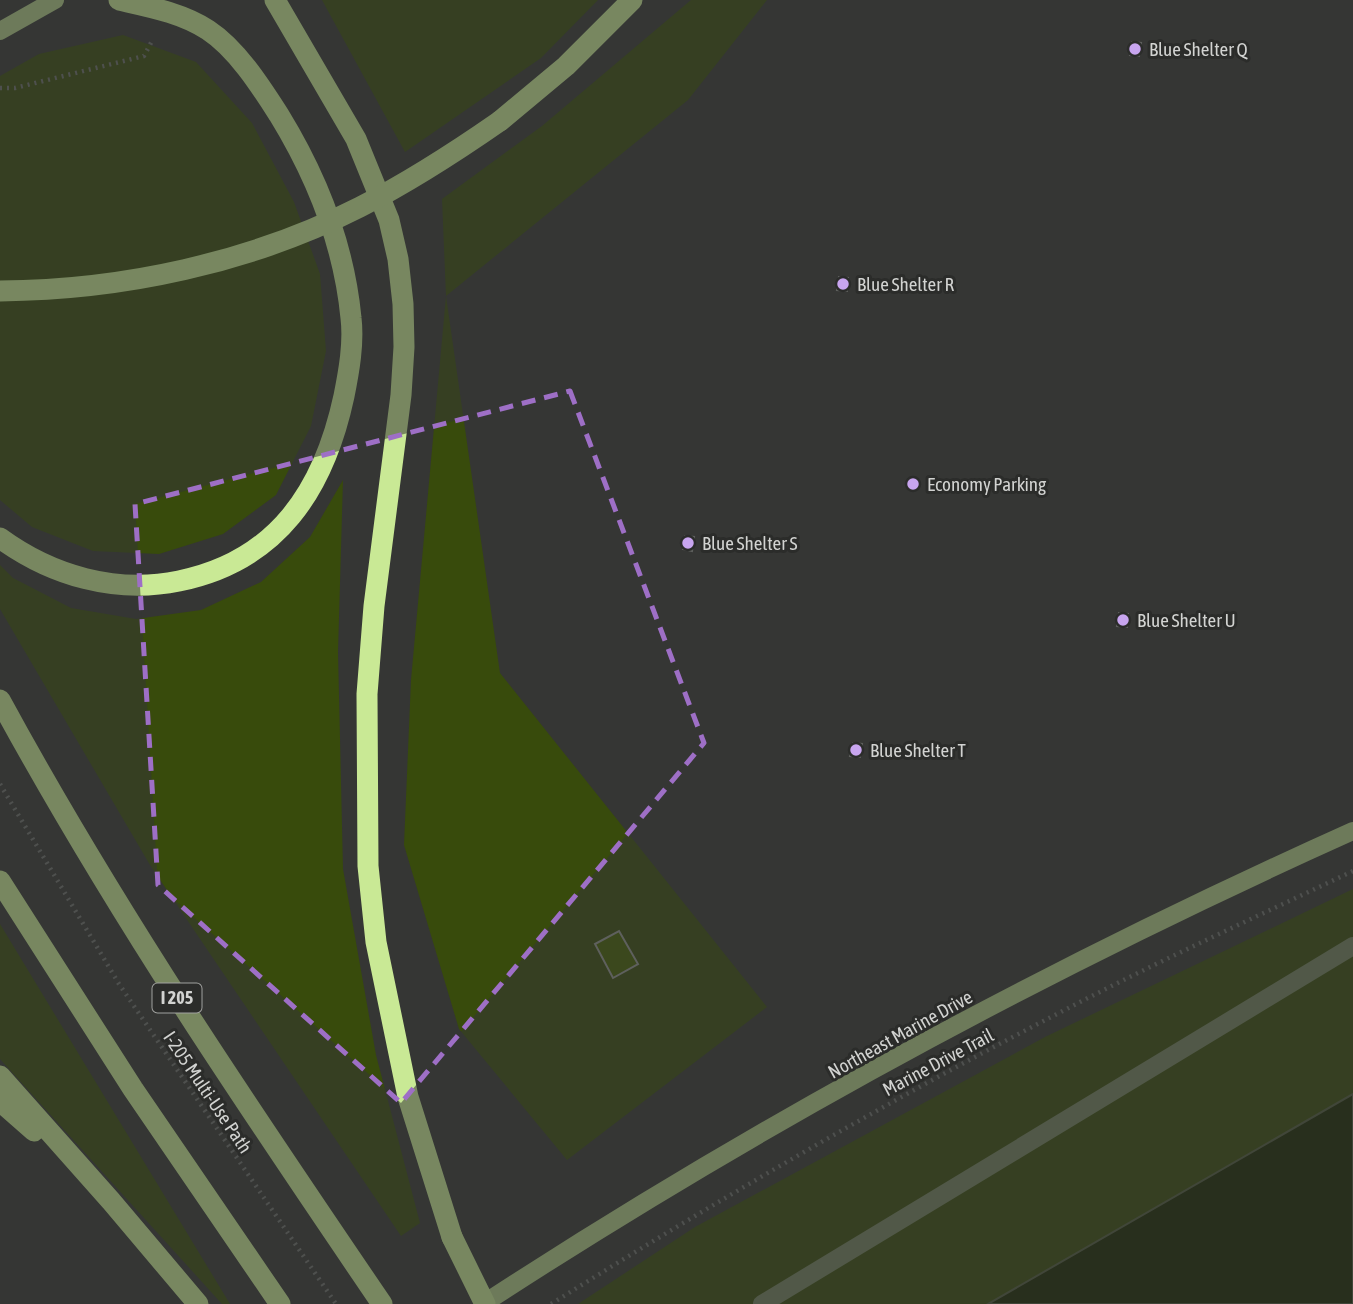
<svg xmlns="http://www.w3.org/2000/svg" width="1353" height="1304" font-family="'Asap Condensed',sans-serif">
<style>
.green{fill:#384b0c}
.water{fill:#192600;stroke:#505a3f;stroke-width:2}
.building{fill:#435d00;stroke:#91928f;stroke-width:2}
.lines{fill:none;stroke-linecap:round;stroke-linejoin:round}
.path{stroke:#6e6f6d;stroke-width:4.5;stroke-dasharray:2 5;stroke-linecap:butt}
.minor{stroke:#748160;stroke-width:18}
.major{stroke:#b1cc87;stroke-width:18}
.highway{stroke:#c9e995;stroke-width:21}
.highway-bridge{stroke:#c9e995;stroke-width:21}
.marked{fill:none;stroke:#9e6fc6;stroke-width:5;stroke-dasharray:14 9;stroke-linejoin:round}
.poi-dot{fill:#c8a5ef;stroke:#2b2c2a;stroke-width:2.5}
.labels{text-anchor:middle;stroke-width:6;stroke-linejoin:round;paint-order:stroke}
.shield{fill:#2b2c2a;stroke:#a0a19f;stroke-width:2}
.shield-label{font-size:18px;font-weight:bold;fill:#d2d3d1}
.poi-label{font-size:19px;fill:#d2d3d1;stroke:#2b2c2a;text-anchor:start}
.street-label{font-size:19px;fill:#d2d3d1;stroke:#2b2c2a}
</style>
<rect width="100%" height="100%" fill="#353634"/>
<path class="green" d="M322,0h276l-57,58 -136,94z
M691,0h76l-79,100 -242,196 54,377 267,334 -200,153 -108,-131 -55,-184 7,-165 35,-384 -4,-97 100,-73z
M123,35l73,27 56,61 42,79 26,72 6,77 -15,75 -35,69 -53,39 -64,20 -66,-3 -61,-24 -32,-27v-424l39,-22z
M343,480l-5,172 5,217 33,186 44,168 -19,13 -251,-371 -150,-256v-44l13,13 58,30 65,11 65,-9 60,-28 49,-45z
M1353,889v205l-365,210h-410l117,-77 350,-190z
M0,924l230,380h-8l-222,-245z"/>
<path class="water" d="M1353,1094v210h-365z"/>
<path class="building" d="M1132,42l9,1 -2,13 -9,-1z
M839,277l9,1 -1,13 -10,-1z
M685,536l9,1 -2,14 -9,-2z
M1119,613l9,1 -1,13 -10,-1z
M853,743l9,1 -2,13 -10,-1z
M619,931l19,33 -25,14 -18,-34z"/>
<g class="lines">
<path class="path" d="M0,88h15l129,-32 9,-17
M0,784l119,200 217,320
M551,1304c165,-103 333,-201 506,-290 97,-51 197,-96 296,-143"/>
<path class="minor" d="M762,1304l591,-358"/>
<path class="major" d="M0,31l55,-31
M483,1304c276,-180 569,-338 870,-473"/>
<path class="highway" d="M275,0l81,139 33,81 9,39 5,45 1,43 -3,48 -27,211 -7,88 1,172 8,76 32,155 44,140
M500,121l66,-55 66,-66
M0,538c52,38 116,56 179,43 99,-20 145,-92 165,-185 5,-25 10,-53 7,-78 -7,-73 -34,-141 -72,-203 -18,-28 -42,-66 -71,-85 -26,-17 -58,-23 -89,-30
M0,700c114,210 248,407 382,604
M0,881l133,208 147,215
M0,1076l111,125 87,103
M0,1101l34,30"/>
<path class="highway-bridge" d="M0,291c122,-1 250,-28 360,-84 49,-25 94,-54 140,-86
M452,1237l33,67"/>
</g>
<path d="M0 0H1353V1304H0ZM570,391l134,352 -303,360 -243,-218 -23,-381z" fill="#353634" fill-opacity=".55" fill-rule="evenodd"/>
<path class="marked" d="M570,391l134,352 -303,360 -243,-218 -23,-381z"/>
<g class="poi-dot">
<circle cx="1135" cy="49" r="7"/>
<circle cx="843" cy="284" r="7"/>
<circle cx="913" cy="484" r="7"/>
<circle cx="688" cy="543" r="7"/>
<circle cx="1123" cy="620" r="7"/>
<circle cx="856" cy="750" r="7"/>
</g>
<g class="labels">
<rect class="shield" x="152.5" y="983.5" width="49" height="29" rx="5"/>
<g class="shield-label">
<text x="177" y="1004">I 205</text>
</g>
<g class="poi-label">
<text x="1149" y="56">Blue Shelter Q</text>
<text x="857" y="291">Blue Shelter R</text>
<text x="927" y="491">Economy Parking</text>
<text x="702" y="550">Blue Shelter S</text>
<text x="1137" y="627">Blue Shelter U</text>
<text x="870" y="757">Blue Shelter T</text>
</g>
<g class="street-label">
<text transform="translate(900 1034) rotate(-29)" y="7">Northeast Marine Drive</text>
<text transform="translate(938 1062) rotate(-28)" y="7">Marine Drive Trail</text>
<text transform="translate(208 1092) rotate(56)" y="7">I-205 Multi-Use Path</text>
</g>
</g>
</svg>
